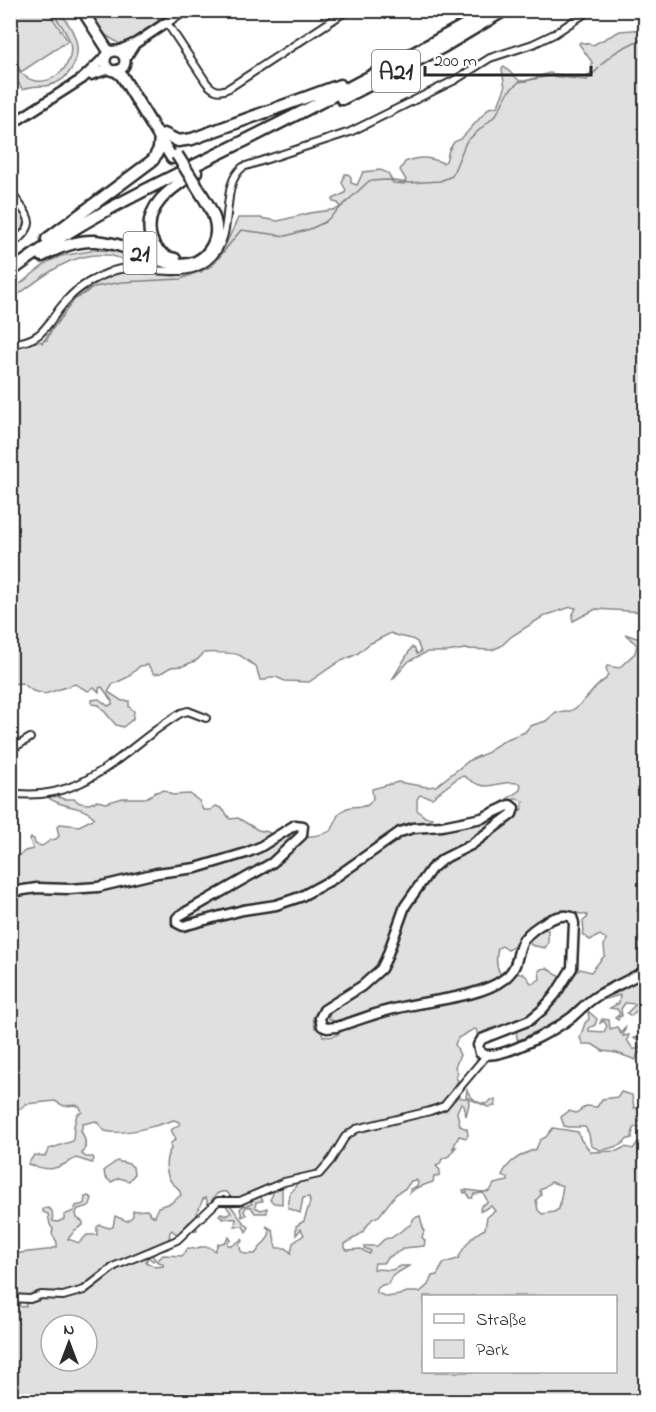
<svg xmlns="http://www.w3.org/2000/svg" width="656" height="1412" font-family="'Indie Flower',sans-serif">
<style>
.green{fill:#e0e0e0;stroke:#868686;stroke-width:1.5;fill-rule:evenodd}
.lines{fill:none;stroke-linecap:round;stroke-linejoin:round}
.stream{stroke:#7e7e7e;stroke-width:1.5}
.street-casing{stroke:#2b2b2b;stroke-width:10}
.secondary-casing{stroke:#2b2b2b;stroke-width:13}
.primary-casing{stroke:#2b2b2b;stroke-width:14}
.highway-casing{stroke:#2b2b2b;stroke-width:15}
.street{stroke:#fff;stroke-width:6}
.secondary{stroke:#fff;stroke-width:8}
.primary{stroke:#fff;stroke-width:9}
.highway{stroke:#fff;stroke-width:10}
.highway-bridge-casing{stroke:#2b2b2b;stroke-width:15;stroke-linecap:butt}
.highway-bridge{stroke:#fff;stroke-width:10}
.labels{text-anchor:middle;stroke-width:4.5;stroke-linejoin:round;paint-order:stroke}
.shield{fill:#fff;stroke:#6b6b6b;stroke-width:1.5}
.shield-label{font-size:24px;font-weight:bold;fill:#2b2b2b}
</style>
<rect width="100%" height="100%" fill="#fff"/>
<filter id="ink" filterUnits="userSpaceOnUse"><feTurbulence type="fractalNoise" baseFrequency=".0167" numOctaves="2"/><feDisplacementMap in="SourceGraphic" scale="12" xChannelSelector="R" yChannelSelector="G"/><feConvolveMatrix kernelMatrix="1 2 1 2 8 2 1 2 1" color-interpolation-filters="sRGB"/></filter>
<g filter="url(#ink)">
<path class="green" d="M10,11h38l20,30 -47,31 -10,-17z
M51,11h8c5,7 12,15 15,24 9,20 -3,45 -24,50 -10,3 -18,-1 -27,5l-12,-18v-13c3,5 6,11 11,15 22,20 54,-5 48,-31 -2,-11 -13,-23 -19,-32z
M87,11h88l-49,33 -5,1 -17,-11z
M645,29v583l-49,-3 -23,12 -1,-5 4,-8 -5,-1 -27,9 -32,20 -11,10 -9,4 -27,-1 -19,3h-19l-18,9 -17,19 20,-33 3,2 2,5 4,-2c-2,-3 -2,-7 -4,-10 -6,-6 -19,-4 -26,-9l-22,11 -12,10 -20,9 -28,19 -24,-1 -9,-4h-6l-4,3h-6l-4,-14c-7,-3 -11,-8 -17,-11 -3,-2 -30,-3 -35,-2l-7,7 -14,6 -12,1 -10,6 -7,1 -6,-9 -8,1 -12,11 -15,7 -5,8 14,9h7v6l5,4 -1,8 -10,8 -7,-2 -17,-20 -7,-1v-4l7,-1 9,7 4,-2v-3l-10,-14 -3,1v4l-5,-5 -6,4 -13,-7 -30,10 -12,-3 -11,-8 -11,1v-350c14,6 21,11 36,6l12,-27 13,-15 39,-24 16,-2 47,4 27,-4 14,-12 10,-14 13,-28h22l18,3 32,-8 28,-4 2,-3 -2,-3 -5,-1v-3l12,-6 1,-3 -4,-7 3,-9h3l3,3v6l6,2 6,-13 17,-2 8,3 5,10 11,1 2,-4 -6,-10 5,-8c14,-6 25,-5 38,1l3,-2 3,-11 5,-8 7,-3 28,-31 9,-2 7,-18 -3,-19 2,-2 16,14h6l23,-8 23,4h13l7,-5v-10l-13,-18 1,-2 13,3 27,-14z
M10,197l16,24 -3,12 -13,10z
M96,250l21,1 12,3 3,6 -3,1c-8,-2 -16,-6 -23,-6 -38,-3 -67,25 -95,45v-9l37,-29 13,-6z
M625,634l17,6 3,4 1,260 -7,2 -2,5 8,6v90l-7,2 -7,7 -4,-3 9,-9 -11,-1 -4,6 1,7 -3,1 -1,3 -3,-2 5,-4 -3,-5 -7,-1 9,-5 1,-8 -21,6 6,-4 10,-3 13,-11v-7l-3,1 -21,8 -22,15 -14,16 -14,6 -7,6 -17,6 -8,6 -5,-1 -1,-11c-10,-4 -30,0 -39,8v-6l-3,-1 -16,9 -3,6 5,11 -5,12 3,6 -2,4 2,4 -6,8 -2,8 10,-7v8h6l1,-8c4,8 12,16 21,13l3,-3h4v6l-7,1 -20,-9 1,6 -3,12 -2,-11 -3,-2 -4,9 3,14 7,3 1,6 -2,3 -7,-2 -6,12 3,-1 -7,9 -7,3 -2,5 -4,2 4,4 -1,6 -5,1 -1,5 -17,6 -6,5v-4l7,-3 1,-4 -2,-2 -5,1 -5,7 -10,6 -17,22 -7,3 -10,14 -17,11v4l2,2 14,-1 8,5 2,-3 -7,-3v-2h13c6,-5 6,-8 14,-8l20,-14 3,-6 6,-2 4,15 -2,6 3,4 -1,5 -20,2c-6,6 -15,6 -21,15h-8l-1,6 18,1 8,-4h9l-17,10 -4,8 -6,1 -5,4v4l10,4 12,-2 8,-3h13l8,-7 4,-9 5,-1 7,-12 14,-4c5,-12 15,-25 27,-30l2,-12 8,-6 -4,-5 -10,5 -1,-1 1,-4 7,-4 -5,-9 -9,1 -2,4h-3l-2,-6 -3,1 -1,-3c9,-1 18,4 27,1l4,-7 14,-3v-3l-6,-2c4,-14 20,-22 34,-27l4,-9 6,-3 7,-9 25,4 3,8 10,12 26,-1 8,-4 8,2 5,-7 4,-1 3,4 -5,6 6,1 -1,249h-634v-101l10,1 -2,4 3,2 4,-1 -1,-9 -14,-2v-41l36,-4 10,-3v-5l-5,-8 1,-5 -3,-4 -2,-11 -5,-2v-3l5,-1 4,3 1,10 5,1 6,-3v-4l10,-4 2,-5 8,-2 1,-7 3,-1 4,2 -2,8 -12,3 -2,4 1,5 6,4v3l-8,5 -7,9 11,4 8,-8h10v-8l3,-2 9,3 4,-1 2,-11 12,5 6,-5v-5l14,-1 4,5 4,2 3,-10 13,-4 10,-8c-2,-7 -4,-8 -9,-12 -7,-9 -8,-25 -1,-34l-1,-5 6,-5 -5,-9 9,-6 -1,-2 -5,-2c-17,6 -52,16 -69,11l-9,-10 -13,3 -2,7c5,8 6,16 1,23l4,3h7l1,2 -2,4 -16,-5c-21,12 -26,14 -48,6l6,-9 11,1 4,-7 24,-8 1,-15 3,-12 5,-2 -2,-5 -4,-2 -12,1 -9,-5 -29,3 -6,5 -9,2v-257l7,2 7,-5 8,-2 -3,-9 1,-2 3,1 1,5 7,2 9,-6 5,-1 3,-3 -2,-9 3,-3 19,2 16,-8c-13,-14 -35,-9 -50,-23l8,-1 10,5h11l6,4 9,1 8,-3 9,2 17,-5h23l10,-6 9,-2 7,5 18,-1 9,7 4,9h7l6,-4c7,2 10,7 14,13l8,-1 20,12 10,2 9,8 9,-4c7,3 42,0 46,-7 6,-9 1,-12 13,-20 7,-4 16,-1 23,-4l5,-6 -1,-10 26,-7 29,5 9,-1 34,-26 19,-8 3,-4 15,-9 18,-7 5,-6 16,-5 10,-9c26,4 32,-23 50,-33l2,-5 -2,-6 1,-2 12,2 16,-15 2,-8zM464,776c26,20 30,3 54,7l3,2 -1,5 -19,13h5l11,-5 6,4 -1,7 -7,6 -18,6 2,-5 -7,3 -3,-2 -5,2v3c-3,0 -6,2 -9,3 -11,4 -23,-1 -33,6l-13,-4v-4l3,-1v-4l-7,-1 -8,-7v-11l3,-4 12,3 27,-21zM565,911l22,4v3l-4,3 1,10 -2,3 8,6 10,-5 6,4 -2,7 1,9 -14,17 -11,-3 -10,10 -13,-4 -10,-7 -6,1 -2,2 1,8 -6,4h-3c-5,-7 -7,-12 -17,-8l-6,6c-12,-7 -13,-20 -10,-33l4,-2 6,4 7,-4 3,-5 11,-2 2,6 14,3 3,-5v-13l-5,-2 -4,-6 11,-7zM330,1002h1l-2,17 5,2h12l1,6c-8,6 -13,12 -24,9l-3,-7 -5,-1 -2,-10 7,-10zM294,1176c6,5 1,13 -4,17l-2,15 12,5 3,-15 6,-1 1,5 -6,19 -8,5v9l5,-6 3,6 -11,8 -2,10 -5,-5h-10l-3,-18 -7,-4 4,5 -2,7 -13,16h-10l-4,-3 -2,-7 4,-3 -1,-2 -10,7 -4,-1v-3l3,-2 -2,-3 -4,5 -7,2 -3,7 -6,-4h-9l-5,2 -7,-1 -6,8 -19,-1 -6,6 6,3v2l-8,1 -9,-5 2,-5 5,4 2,-2 -4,-5 17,-5 2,-17 2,-2 4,4 4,-1 9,-11 4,1v8l4,-1 -2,-12 8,-19 3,-1 3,8c4,-8 7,-16 18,-14l3,4 -5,8 6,9 -6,2 -4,-2 -2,2 3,3 14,1 -1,7h8l3,6 3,-5c-9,-6 -12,-14 -19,-22l1,-4 18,-3 3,6 -9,2 -3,3 2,8 4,-2 -2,-4 2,-4h5l4,6h12v-5l-6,2 -6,-3 1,-5 7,-1 -2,-4 -5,-1 11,-3 6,-7 2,3 -5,11 4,3 8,1v-23zM551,1182l12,4 -4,23 -5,3 -12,2 -4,-4 -2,-10 5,-5 -1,-5zM424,1296h192v76h-192zM51,1325h36v36h-36z
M588,1011l9,8 -2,6 -6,3v3l15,1 3,-6 -3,-5 -4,2 2,-4 7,1 1,9 7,-2 4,7 5,-8 -3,10 6,-1 -2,5 6,9h6l-1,-4 3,-4 -8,-3 8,-1 4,-6v10l-5,5 1,6 -4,3 -1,5 -19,-7 -14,-2 -11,-7h-9l-3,-6 5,-15 4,-4z
M621,1092l11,3 2,13h6l5,-4v28l-6,-5h-4l-2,2 -1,9 -6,2 -5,5 -14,4 -7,1 -9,-4 -2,-12 -4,-7h-16l-5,-1 -3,-9 8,-6 7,2 10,-7 11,1 5,-8 16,-2z
M117,1161l12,3 4,3 1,8 -5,6 -10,-3 -8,4 -6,-5 -1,-7z"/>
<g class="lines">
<path class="stream" d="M601,65c10,-12 29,-22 45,-27
M42,343l32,-43 20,-13 28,-5 59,-3 31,-13 29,-36 45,6 24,-7 15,-7 44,-41 18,-1 22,3 31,-2 12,-5 14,-34 30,-27 13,-24 10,-9 31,-6 37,4 12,-12"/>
<defs>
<path id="street" d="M167,23l39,59c7,9 13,11 23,6l119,-78
M10,191c19,28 31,31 0,55
M10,344c37,-4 35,-20 56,-43 10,-12 27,-22 42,-28 34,-16 76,15 105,-17 23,-26 6,-71 30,-89l107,-35 105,-52 35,-22 43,-14 21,-10 36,-24
M10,750l20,-12
M10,793c76,12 115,-47 171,-80l7,-2 18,7
M10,1298l20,1 11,-4 22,1 21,-6 31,-24 62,-26 41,-39h22l44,-19 35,-8 12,-14 14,-23 11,-8 74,-18 14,-5 42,-50"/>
<path id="secondary" d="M118,51l18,-8 49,-33
M125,59l9,-14
M91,75l18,-6
M10,125l72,-46 22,-21
M10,892l27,-4 32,1 29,-2 59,-14 39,-5 50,-15 14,-6 35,-22 8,1 -1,9 -30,28 -93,53 -2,2v5l6,3 60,-16 33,-5 24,-8 33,-18 67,-47 13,-4 29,-2 40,-8 28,-13 4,3 -2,6 -41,31 -28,14 -12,10 -26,37 -19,53 -5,10 -19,17 -38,24 -4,8 2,8 5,2 9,-1c21,-6 41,-15 62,-19 31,-8 81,-10 106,-29 17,-13 11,-27 20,-40 9,-11 34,-28 48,-22l2,6 -2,45 -17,27 -13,15 -12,10 -48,19 -4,6 2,8c18,10 76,-24 92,-36 8,-7 15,-15 25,-21 16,-9 33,-16 49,-26"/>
<path id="primary" d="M82,10l27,42
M105 61a10 10 0 1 1 20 0a10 10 0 1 1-20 0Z"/>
<path id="highway" d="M116,71l6,5 50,82
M342,99l101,-52 62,-37
M164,134l14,7 14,-2 148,-54
M47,239l106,-79 6,-11 1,-13
M42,256c17,-9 35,-16 53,-15 13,1 25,4 36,9 25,9 61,29 80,-2 12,-20 1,-38 -10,-55
M175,259c-11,-2 -20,-9 -24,-21 -9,-32 22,-51 45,-66
M10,272c67,-51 143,-86 218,-123 89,-44 177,-90 263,-139"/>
</defs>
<use href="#street" class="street-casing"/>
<use href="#secondary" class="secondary-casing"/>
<use href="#primary" class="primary-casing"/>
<use href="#highway" class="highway-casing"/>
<use href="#street" class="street"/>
<use href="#secondary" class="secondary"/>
<use href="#primary" class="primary"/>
<use href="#highway" class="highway"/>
<defs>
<path id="highway-bridge" d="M177,155l24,38"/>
</defs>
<use href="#highway-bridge" class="highway-bridge-casing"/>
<use href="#highway-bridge" class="highway-bridge"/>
</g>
</g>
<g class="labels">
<g class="shield">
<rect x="372" y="50" width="48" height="42" rx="4.5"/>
<rect x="123.5" y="232" width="33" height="42" rx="4.5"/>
</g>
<g class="shield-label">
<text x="396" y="79">A21</text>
<text x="140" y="261">21</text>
</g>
</g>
<rect width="656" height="1412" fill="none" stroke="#fff" stroke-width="36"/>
<rect x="18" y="18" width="620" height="1376" fill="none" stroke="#2b2b2b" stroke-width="2" filter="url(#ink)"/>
<rect x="422" y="1295" width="195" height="78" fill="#ffffff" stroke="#aaaaaa" stroke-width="1.5"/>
<rect x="434" y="1314" width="30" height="9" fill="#ffffff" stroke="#aaaaaa" stroke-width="1.5"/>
<text x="476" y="1325" font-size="18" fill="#2b2b2b">Straße</text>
<rect x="434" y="1340" width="30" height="18" fill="#e0e0e0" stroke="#aaaaaa" stroke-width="1.5"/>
<text x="476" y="1355" font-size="18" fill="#2b2b2b">Park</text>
<g transform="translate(69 1343)"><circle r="28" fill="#ffffff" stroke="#aaaaaa" stroke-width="1.5"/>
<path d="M0-4.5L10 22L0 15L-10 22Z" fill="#2b2b2b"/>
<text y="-9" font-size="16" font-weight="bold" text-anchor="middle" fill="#2b2b2b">N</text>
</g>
<path d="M425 66v9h166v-9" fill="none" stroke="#2b2b2b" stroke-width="3"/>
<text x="434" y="66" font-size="18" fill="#2b2b2b" stroke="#ffffff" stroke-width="4.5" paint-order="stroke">200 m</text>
</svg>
